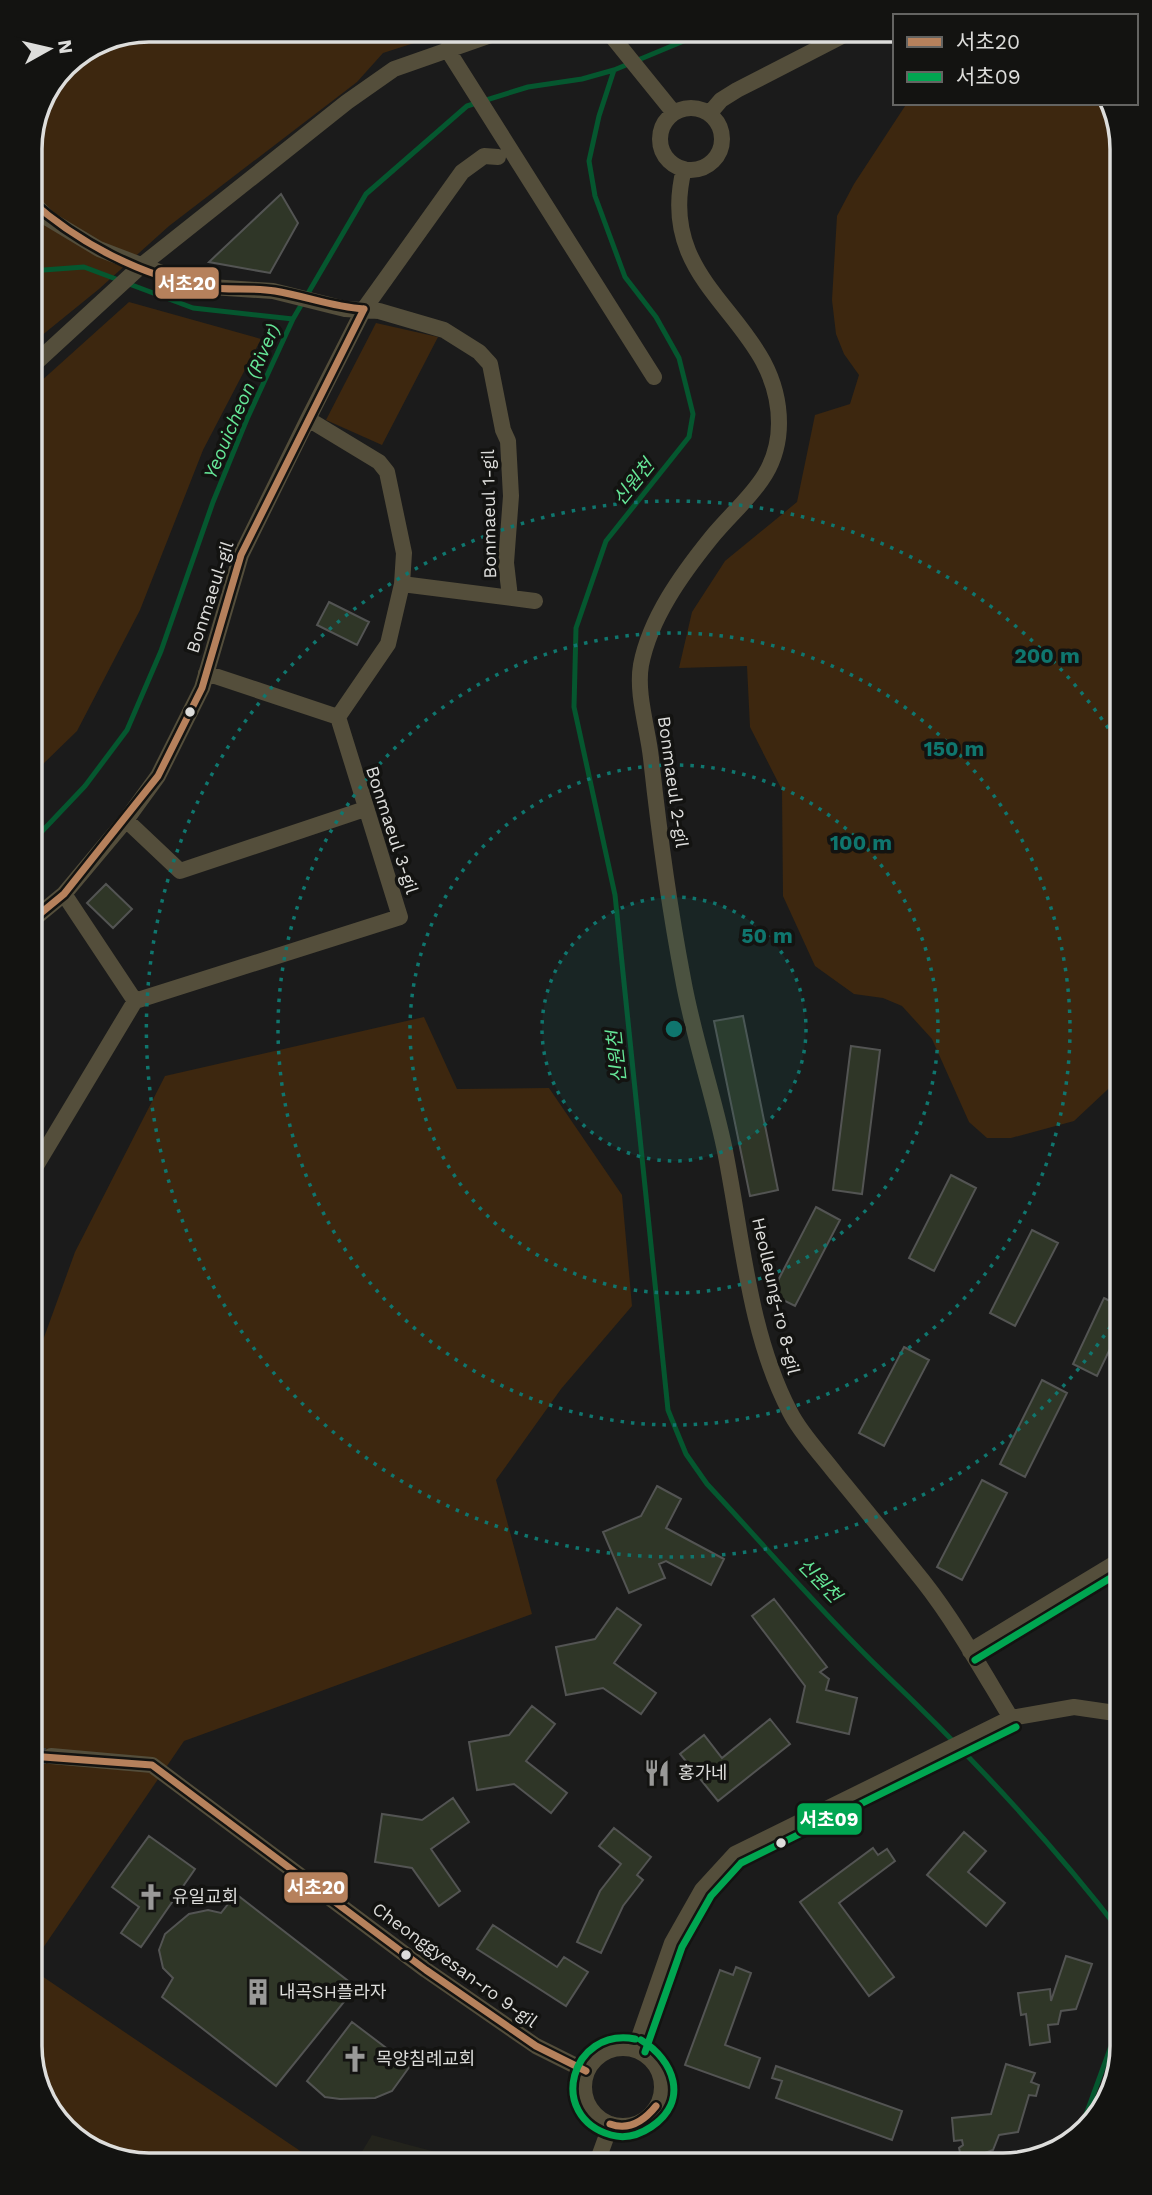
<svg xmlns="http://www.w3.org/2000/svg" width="1152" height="2195" font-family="'Work Sans','Noto Sans KR',sans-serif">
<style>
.built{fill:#23231c}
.green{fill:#3d270f}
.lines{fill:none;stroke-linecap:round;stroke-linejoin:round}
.stream{stroke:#05572f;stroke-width:5}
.building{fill:#2f3627;stroke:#535453;stroke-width:2}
.minor-tunnel{stroke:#383838;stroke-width:16;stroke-dasharray:16 8;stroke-linecap:butt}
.minor{stroke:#544e3b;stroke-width:16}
.bus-1-casing{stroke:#131311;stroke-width:12}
.bus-2-casing{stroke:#131311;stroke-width:12}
.bus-1{stroke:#b6815c;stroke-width:7}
.bus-2{stroke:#00a651;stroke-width:7}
.ring{fill:none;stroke:#0f766e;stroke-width:3.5;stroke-dasharray:3.5 7}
.bus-dot{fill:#dddddb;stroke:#131311;stroke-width:2.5}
.labels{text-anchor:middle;stroke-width:7;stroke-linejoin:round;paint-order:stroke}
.street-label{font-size:18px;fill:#dddddb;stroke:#131311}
.poi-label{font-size:18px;fill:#dddddb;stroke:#131311;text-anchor:start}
.water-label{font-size:19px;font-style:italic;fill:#65e697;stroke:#131311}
.rim{fill:none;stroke:#dddddb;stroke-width:3.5}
.centre{fill:#0f766e;stroke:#131311;stroke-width:3.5}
.ring-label{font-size:21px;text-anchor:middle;font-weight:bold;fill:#0f766e;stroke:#131311;stroke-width:7;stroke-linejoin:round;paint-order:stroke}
.line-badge{stroke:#131311;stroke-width:2.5}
.badge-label{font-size:19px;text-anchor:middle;font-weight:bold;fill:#fff}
</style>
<rect width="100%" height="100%" fill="#1b1b1b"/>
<path class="built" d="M372,2135l112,30h-130z"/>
<path class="green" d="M439,35l-56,18 -26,29 -188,144 -70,63 -69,56v-204l35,-77 40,-25z
M907,103h206l9,46v927l-48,45 -63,17h-24l-18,-16 -37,-83 -30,-33 -19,-8 -29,-4 -39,-28 -32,-70 -1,-106 -32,-63 -3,-61 -68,2 13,-56 33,-51 72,-59 18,-87 35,-11 9,-29 -15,-21 -8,-20 -4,-34 5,-84 17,-32z
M129,302l132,37 -58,111 -63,160 -63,121 -35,34 -12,-13v-361z
M376,323l62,14 -56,108 -56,-25z
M424,1017l33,72 92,-1 73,107 10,111 -71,83 -65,91 36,134 -348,127 -154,226v-591l45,-124 90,-176z
M30,1968l291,197h-180l-59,-20 -43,-53 -9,-46z"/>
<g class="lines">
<path class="stream" d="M614,70l-15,46 -10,45 6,35 30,81 31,40 23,41 14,56 -4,23 -83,104 -30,87 -2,79 41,188 53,515 18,44 21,30c58,62 114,128 175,187 86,82 168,169 240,263
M30,271l54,-4 109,41 100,11
M30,844l55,-58 42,-56 34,-79 52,-149 34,-83 46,-100 73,-125 101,-88 61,-19 54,-8 32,-9 89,-37
M1080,2131l42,-115"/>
</g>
<path class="building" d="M281,194l17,29 -28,50 -61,-11z
M329,602l40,20 -12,23 -40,-20z
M106,884l26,25 -19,19 -26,-25z
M743,1016l35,174 -28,6 -36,-175z
M851,1046l29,4 -18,144 -29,-4z
M951,1175l25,13 -42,83 -25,-13z
M816,1207l24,13 -45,86 -24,-12z
M1032,1230l26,13 -43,83 -25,-13z
M1104,1298l18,9v17l-25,52 -24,-12z
M904,1347l25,13 -45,86 -25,-13z
M1042,1380l25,13 -42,84 -25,-13z
M982,1480l25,13 -45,87 -25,-13z
M657,1486l24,13 -15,29 58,31 -13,26 -45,-24 -7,3 6,14 -36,15 -26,-61 38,-16z
M774,1599l53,68 -7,5 9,7 -3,11 31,8 -8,36 -52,-12 8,-36 -53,-70z
M617,1608l24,17 -27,38 42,30 -15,21 -38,-26 -37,7 -10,-48 39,-8z
M532,1706l23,18 -29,37 41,32 -16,20 -37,-29 -37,6 -8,-48 40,-7z
M770,1719l20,25 -72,57 -38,-47 24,-19 18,23z
M453,1798l16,24 -38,27 29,42 -21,15 -27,-38 -37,-6 7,-48 40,6z
M614,1828l37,29 -14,18 6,5 -20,26 -22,47 -24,-11 23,-51 21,-27 -22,-18z
M964,1832l22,19 -18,21 37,31 -19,23 -59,-51z
M149,1836l46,33 -54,78 -20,-14 18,-26 -27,-20z
M873,1848l5,7 9,-6 8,12 -56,42 55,74 -25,19 -69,-94z
M236,1894l120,93 -80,99 -114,-89 11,-19 -10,-10 -4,-18 6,-16 24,-20 19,-4 13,3z
M493,1925l64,42 7,-10 24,15 -22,34 -89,-57z
M1066,1956l26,8 -16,45 -15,2 -3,13 -10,1 2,17 -20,3 -4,-31 -5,1 -3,-22 32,-4 1,12z
M736,1967l15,6 -26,72 35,13 -11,30 -64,-23 35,-95 13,5z
M352,2022l58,44 -18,25 -17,7 -35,1 -15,-2 -18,-16z
M1006,2064l29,9 -4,9 8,3 -3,11 -7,-1 -11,37 -19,3 -6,15 -8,3 2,12h-24l-4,-17 4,-3 -1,-5 -8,1 -2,-23 39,-4z
M776,2066l126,45 -10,29 -116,-42 6,-17 -10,-3z"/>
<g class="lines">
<path class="minor-tunnel" d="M30,1756h21"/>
<path class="minor" d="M610,34l64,79
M447,49l207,328
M660 139a31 31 0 1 1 62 0a31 31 0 1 1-62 0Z
M709,114l12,-14 16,-10 113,-58
M684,169c-31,121 95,148 95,254 0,55 -37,77 -68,115 -29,36 -61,80 -70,127 -5,29 7,64 10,93 8,74 18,148 32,221 10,56 29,111 41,167 18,87 24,186 66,266 11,22 31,42 46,62 29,35 58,71 87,107 33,42 60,91 88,137
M30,200l19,19 50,30 97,37 77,5 72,18 34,2 65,19 35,22 11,12 13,66 5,11 3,55 -5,67 4,34
M30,368l112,-103 205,-163 47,-33 97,-34
M308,419l71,43 8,10 17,81 -2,31 -14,60 -50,73
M402,584l133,17
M126,820l54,51 185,-62
M64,894l71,107 265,-84 -62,-200 -132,-44
M30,922l34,-28 62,-74 32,-44 44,-88 39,-133 67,-136 56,-110 98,-137 22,-16 14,1
M30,1176l105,-175
M970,1651l152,-92
M51,1756l101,9 274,205 110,76 50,25
M584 2087a39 39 0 1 1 78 0a39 39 0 1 1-78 0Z
M635,2049l37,-106 30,-53 33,-36 276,-136 63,-11 48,7
M596,2165l15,-41"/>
<defs>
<path id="bus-1" d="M30,200c47,42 112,77 175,87 23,4 47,0 70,4 30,5 58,16 89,18
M30,922l34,-28 94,-118 44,-88 39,-133 123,-246
M30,1756l122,9 274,205 110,76 50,25
M610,2124c19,7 34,-3 46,-18"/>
<path id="bus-2" d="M975,1660l147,-89
M635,2039c-64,-12 -89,77 -24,96 14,4 28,0 40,-8 39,-26 23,-67 -10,-87
M645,2052l37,-105 29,-51 30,-33 275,-136"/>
</defs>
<use href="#bus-1" class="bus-1-casing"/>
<use href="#bus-2" class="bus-2-casing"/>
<use href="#bus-1" class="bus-1"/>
<use href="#bus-2" class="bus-2"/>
</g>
<circle cx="674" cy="1029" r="132" fill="#0f766e" fill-opacity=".12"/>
<g class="ring">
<circle cx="674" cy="1029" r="132"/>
<circle cx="674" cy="1029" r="264"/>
<circle cx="674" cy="1029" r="396"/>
<path d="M1122 1309A528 528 0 1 1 1122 749"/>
</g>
<defs>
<symbol id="restaurant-bare" viewBox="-9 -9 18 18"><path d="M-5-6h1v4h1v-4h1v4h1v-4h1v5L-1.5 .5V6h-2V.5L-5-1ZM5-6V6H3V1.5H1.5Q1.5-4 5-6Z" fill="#999998" stroke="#131311" stroke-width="2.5" paint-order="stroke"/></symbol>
<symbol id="church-bare" viewBox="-9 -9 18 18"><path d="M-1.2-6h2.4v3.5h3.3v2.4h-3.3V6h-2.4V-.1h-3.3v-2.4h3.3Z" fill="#999998" stroke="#131311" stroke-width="2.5" paint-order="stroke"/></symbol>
<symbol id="building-bare" viewBox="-9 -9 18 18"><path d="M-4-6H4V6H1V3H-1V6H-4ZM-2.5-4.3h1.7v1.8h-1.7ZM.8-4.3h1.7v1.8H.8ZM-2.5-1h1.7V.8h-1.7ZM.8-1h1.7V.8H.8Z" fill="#999998" stroke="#131311" stroke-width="2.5" paint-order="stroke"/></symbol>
</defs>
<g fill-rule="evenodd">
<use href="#restaurant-bare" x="638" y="1754" width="38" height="38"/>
<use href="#church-bare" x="132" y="1878" width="38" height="38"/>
<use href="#building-bare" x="239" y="1973" width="38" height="38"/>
<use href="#church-bare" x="336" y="2040" width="38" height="38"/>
</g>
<g class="bus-dot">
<circle cx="190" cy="712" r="6"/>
<circle cx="781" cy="1843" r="6"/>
<circle cx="406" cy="1955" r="6"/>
</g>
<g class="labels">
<g class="street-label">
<text transform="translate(489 514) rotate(-91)" y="6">Bonmaeul 1-gil</text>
<text transform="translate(210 597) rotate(-72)" y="6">Bonmaeul-gil</text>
<text transform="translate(673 782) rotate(82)" y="6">Bonmaeul 2-gil</text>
<text transform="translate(392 830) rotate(72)" y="6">Bonmaeul 3-gil</text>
<text transform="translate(776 1296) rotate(77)" y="6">Heolleung-ro 8-gil</text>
<text transform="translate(455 1965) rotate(36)" y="6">Cheonggyesan-ro 9-gil</text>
</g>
<g class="poi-label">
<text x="678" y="1779">홍가네</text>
<text x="172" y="1903">유일교회</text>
<text x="279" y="1998">내곡SH플라자</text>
<text x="376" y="2065">목양침례교회</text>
</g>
<g class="water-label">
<text transform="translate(241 401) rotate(-67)" y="7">Yeouicheon (River)</text>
<text transform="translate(633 482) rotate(-51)" y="7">신원천</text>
<text transform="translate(616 1057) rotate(-96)" y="7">신원천</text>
<text transform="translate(820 1580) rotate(46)" y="7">신원천</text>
</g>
</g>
<path d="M0 0H1152V2195H0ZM149 42H1003A107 107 0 0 1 1110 149V2046A107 107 0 0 1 1003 2153H149A107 107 0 0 1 42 2046V149A107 107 0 0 1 149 42Z" fill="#131311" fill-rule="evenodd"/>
<path class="rim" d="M149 42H1003A107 107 0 0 1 1110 149V2046A107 107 0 0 1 1003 2153H149A107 107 0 0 1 42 2046V149A107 107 0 0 1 149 42Z"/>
<circle cx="674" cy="1029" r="10" class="centre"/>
<g class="ring-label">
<text x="1047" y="663">200 m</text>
<text x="954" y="756">150 m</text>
<text x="861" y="850">100 m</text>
<text x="767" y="943">50 m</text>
</g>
<g class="line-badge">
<rect x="154" y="266" width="66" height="34" rx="7" fill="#b6815c"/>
<rect x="796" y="1802" width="67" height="34" rx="7" fill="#00a651"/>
<rect x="283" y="1871" width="66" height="33" rx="7" fill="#b6815c"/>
</g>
<g class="badge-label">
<text x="187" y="290">서초20</text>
<text x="829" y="1826">서초09</text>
<text x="316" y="1894">서초20</text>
</g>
<rect x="893" y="14" width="245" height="91" fill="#131311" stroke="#646462" stroke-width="2"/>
<rect x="907" y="37" width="35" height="10" fill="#b6815c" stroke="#646462" stroke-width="2"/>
<text x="956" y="49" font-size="21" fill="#dddddb">서초20</text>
<rect x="907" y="72" width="35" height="10" fill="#00a651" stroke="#646462" stroke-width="2"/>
<text x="956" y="84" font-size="21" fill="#dddddb">서초09</text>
<g transform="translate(49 49) rotate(82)" stroke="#131311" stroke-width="5" paint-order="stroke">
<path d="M0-5L12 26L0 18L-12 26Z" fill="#dddddb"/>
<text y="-10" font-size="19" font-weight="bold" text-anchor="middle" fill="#dddddb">N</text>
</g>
</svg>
